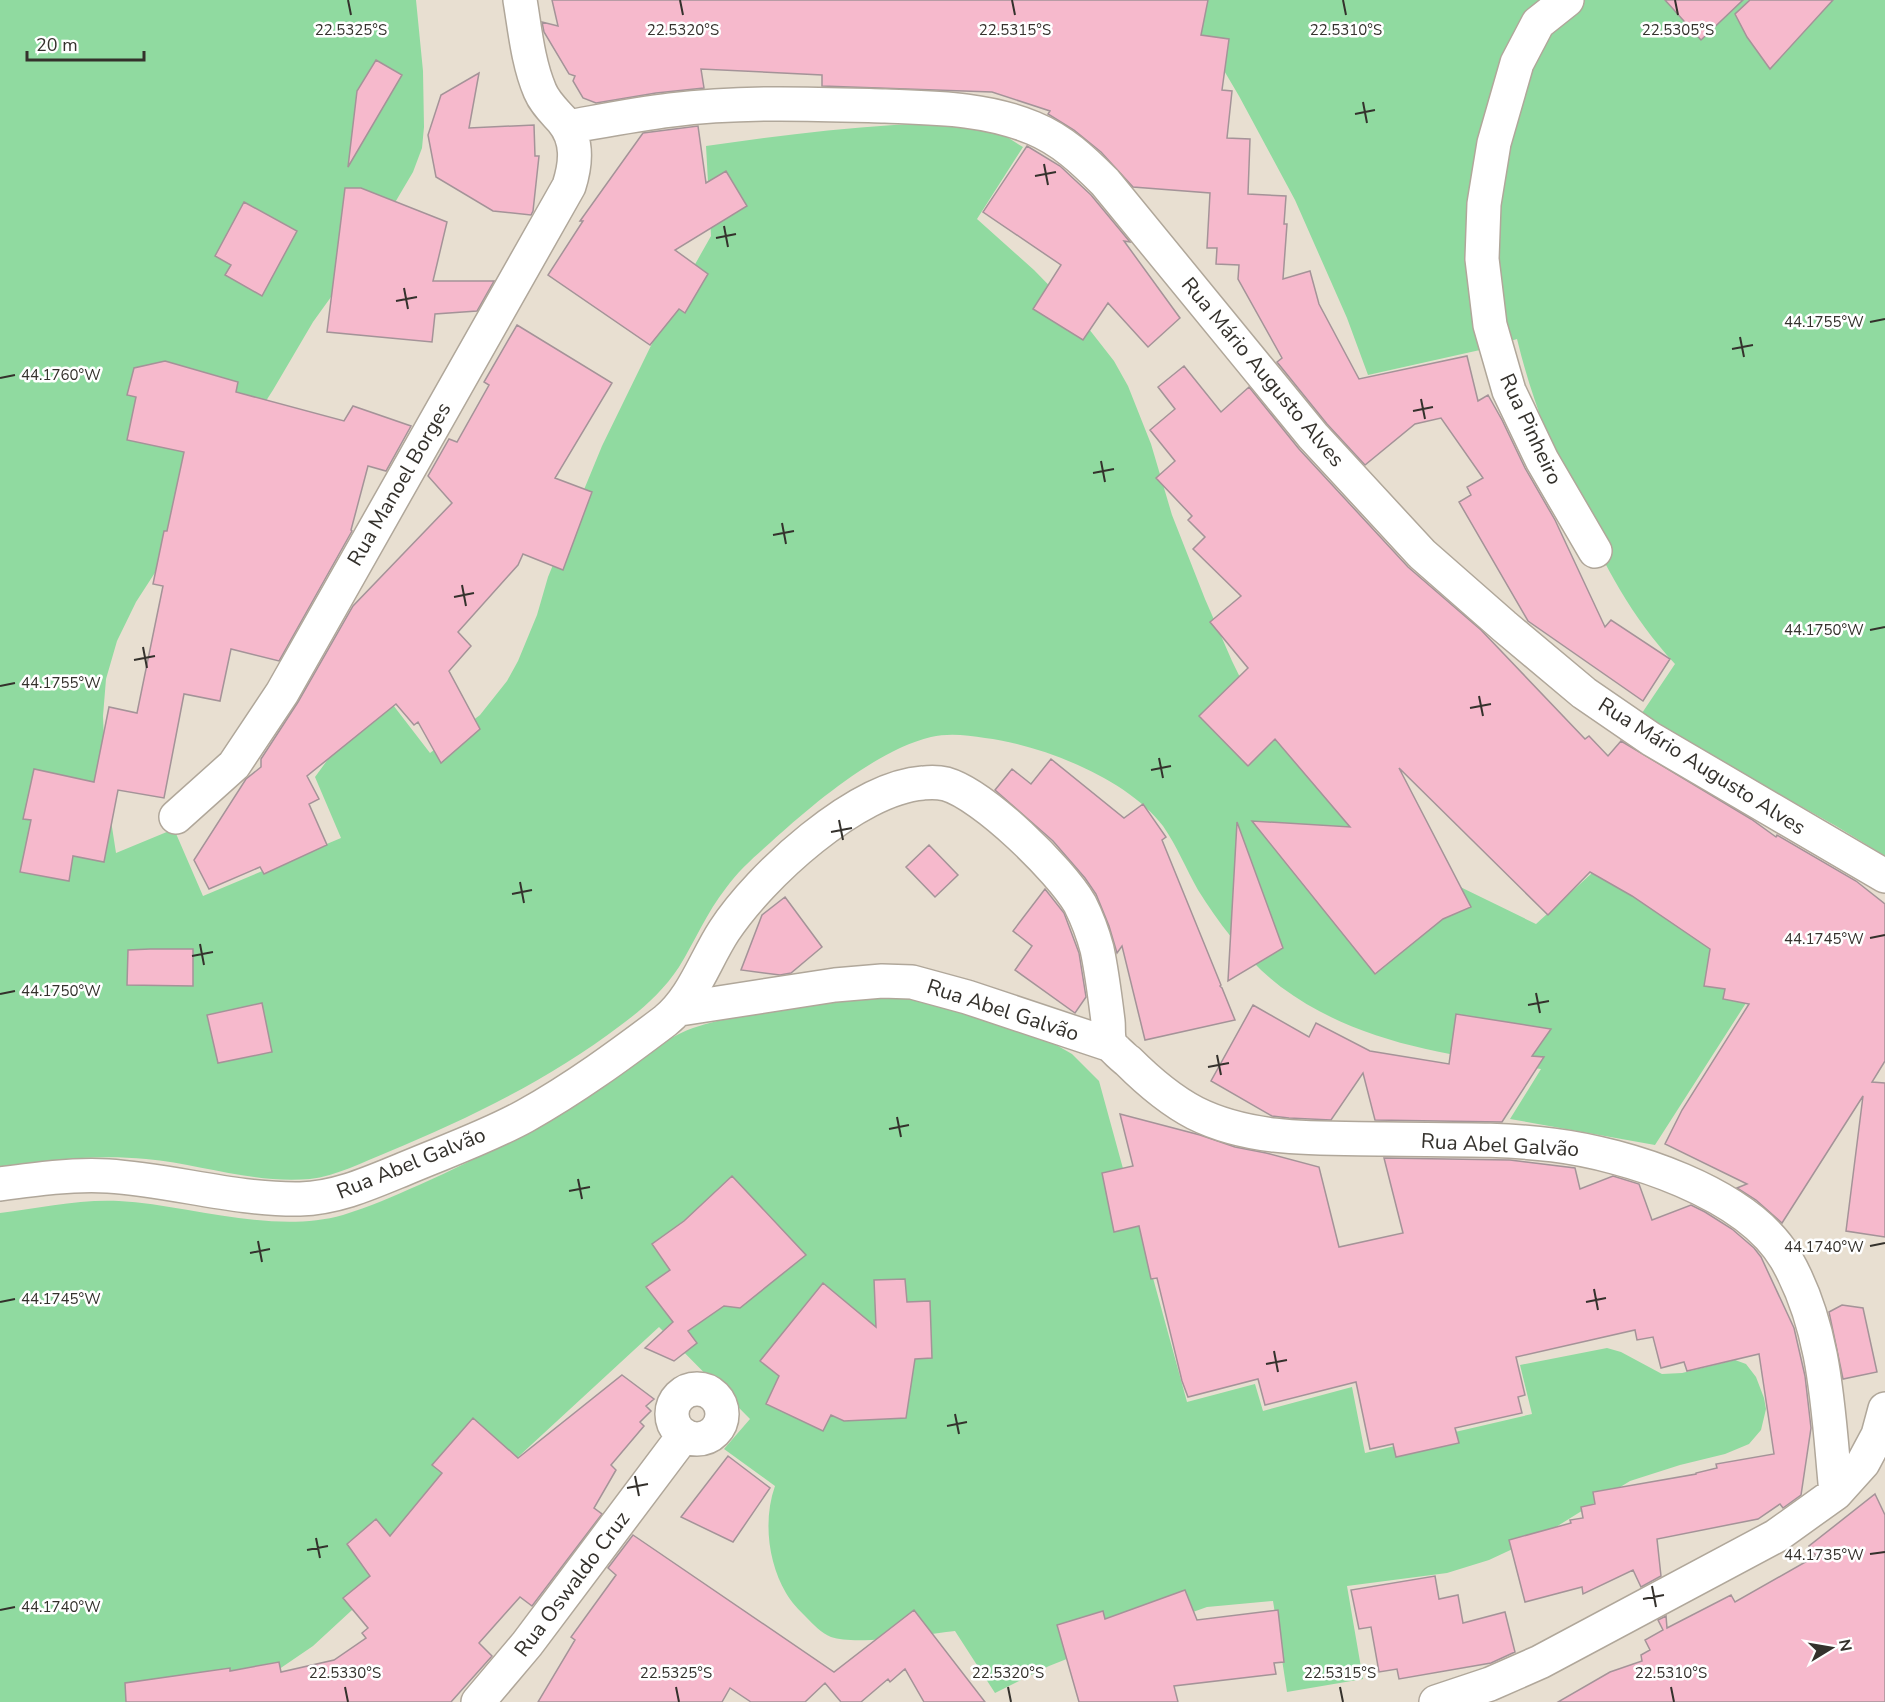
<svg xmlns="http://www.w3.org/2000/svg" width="1885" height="1702" font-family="'Nunito Sans',sans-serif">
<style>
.green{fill:#90daa0}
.building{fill:#f6b9cc;stroke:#a49398;stroke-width:1.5}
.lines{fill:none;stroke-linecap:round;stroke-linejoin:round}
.street-casing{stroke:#b0a79a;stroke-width:36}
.street{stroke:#fff;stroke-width:33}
.ticks{fill:none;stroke:#34312c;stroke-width:2}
.labels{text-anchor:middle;stroke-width:5;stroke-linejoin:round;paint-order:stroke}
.street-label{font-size:21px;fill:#34312c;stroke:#fff}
.ticks-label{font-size:15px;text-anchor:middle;fill:#34312c;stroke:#fff;stroke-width:5;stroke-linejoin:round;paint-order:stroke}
</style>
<rect width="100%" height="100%" fill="#e8dfd1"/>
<path class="green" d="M0,0h416l7,71 1,56 -2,21 -9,24 -36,61 -64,89 -40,68 -137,212 -19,39 -11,38 -3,37 3,72 10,65 58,-24 29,67 138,-58 -26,-61 65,-89 50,65 50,-38 27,-34 11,-20 19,-46 11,-38 54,-131 61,-125 48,-85 -5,-90c62,-9 125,-17 188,-21 25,-1 63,-3 87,2 16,3 29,12 42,20l-46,72 57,51 44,45 36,46 14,25 23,58 21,71 33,84 27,62 25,51 27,38 61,60 103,71 88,43 67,-61 159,115 -107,167 -145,-26 31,-50c-91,-14 -183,-25 -260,-82 -33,-25 -61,-62 -83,-97 -12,-21 -21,-44 -35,-64 -35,-47 -121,-81 -178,-88 -18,-3 -37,-5 -54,-1 -55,13 -119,68 -160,105 -16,14 -33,29 -45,46 -19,24 -31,53 -47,79 -16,24 -35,41 -58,58 -71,54 -151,93 -233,127 -25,10 -52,24 -78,27 -56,5 -109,-15 -164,-20 -49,-5 -97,1 -146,8z
M1177,0h708v856l-49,-30 -196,-110 35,-52c-45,-49 -70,-98 -98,-158 -24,-53 -46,-109 -60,-167l-37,11 -112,25 -21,-57 -52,-118 -56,-104 -23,-39z
M901,992l143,46 28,16 27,27 88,321 68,-18 8,27 89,-24 13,66 167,-39 -12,-49 87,-17 14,4 41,22 20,-1 53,-13 11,4 10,13 8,21 2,11 -5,21 -12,14 -24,10 -45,11 -50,16 -87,54 -54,25 -42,13 -100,13 16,93 -76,13 -14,-91 -66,6 -82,29 -76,30 -54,27 -40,-62c-29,3 -98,15 -124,6 -10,-4 -17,-12 -25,-20 -7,-7 -15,-15 -20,-24 -18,-31 -23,-73 -11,-107l-51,-37 26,-30 -91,-92 -346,319 -82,56h-231v-489c39,-5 80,-14 119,-12 72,4 153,34 224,14 26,-8 51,-19 76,-30 63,-28 124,-61 181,-98 30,-19 61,-48 93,-59 20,-7 41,-11 61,-14 49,-10 98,-16 147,-22z"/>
<path class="building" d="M552,0h656l-7,35 28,4 -7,51 10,1 -5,47 23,1 -2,55 38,2 -2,28h3l-4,55 27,-8 9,33 40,75 108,-23 11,45 10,-6 14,25 23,48 30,52 50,107 6,-7 59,39 -27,42 -115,-80 -69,-119 12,-7 -4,-8 16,-9 -42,-60 -26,6 -50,41 -38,-41 -50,-62 5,-4 -44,-79 1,-14 -23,-1 1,-16h-10l3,-55 -77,-6 -32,-35 -27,-22 -26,-16 2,-3 -58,-19 -170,-6v-11l-121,-6 3,19 -48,5 -60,10 -13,-5 -10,-17 2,-5 -6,-2 -25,-42 -2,-10 16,4z
M1665,0h78l-42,40z
M1750,0h83l-63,69 -23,-32 -12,-23z
M376,60l26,15 -54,92 9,-76z
M479,73l-10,55 65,-3 1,31h4l-6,55 -2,4 -38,-4 -57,-34 -8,-42 13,-40z
M698,126l8,57 20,-12 21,35 -72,44 33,24 -23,39 -6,-4 -29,36 -102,-70 35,-54h-3l63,-88z
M1027,146l33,20 31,29 39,47 -6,-1 56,77 -32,29 -40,-44 -25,37 -50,-31 28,-44 -78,-53z
M345,188h16l86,34 -14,59h61l-17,30 -42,3 -3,28 -105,-10z
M244,202l53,29 -35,65 -37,-21 6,-10 -16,-9z
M517,325l95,58 -57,95 37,14 -29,78 -40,-16 -5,11 -60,67 13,14 -22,25 31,58 -39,34 -23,-41 -4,3 -18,-21 -89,72 12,23 -10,5 18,41 -63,29 -4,-7 -51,22 -15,-29 52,-81 15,-12v-8l37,-57 55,-96 99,-103 -24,-27 21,-37 8,3 32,-57 -5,-3z
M165,361l73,21 -2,10 108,29 9,-15 58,20 -25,45 -18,-5 -17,64 1,1 -73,130 -48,-12 -11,52 -36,-7 -20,104 -46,-8 -14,72 -31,-6 -4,25 -49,-9 11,-52 -8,-1 11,-50 60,13 15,-75 28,6 26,-127 -10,-2 11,-53h3l17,-79 -57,-12 9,-43 -9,-2 7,-27z
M1184,366l37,46 28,-25 50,62 109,118 73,63 104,109 4,-3 19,20 13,-15 130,78 25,18 1,-2 79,46 29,23v157l-13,21 13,1v154l-39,-6 17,-135 -81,127 -26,-23 -19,-12 10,-4 -82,-40 17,-34 67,-106 -26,-5 2,-10 -21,-3 6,-37 -78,-53 -42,-24 -42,43 -149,-147 72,139 -28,12 -68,55 -123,-153 98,6 -75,-88 -27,27 -49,-50 49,-48 -38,-46 31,-26 -48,-47 12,-12 -17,-17 4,-4 -36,-38 19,-17 -25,-31 25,-21 -17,-22z
M1051,759l73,59 19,-14 23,33 -4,3 59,145 -1,1 2,2 13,32 -90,20 -23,-94 -5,7 -8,-27 -13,-32 -11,-16 -32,-37 -58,-51 17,-21 19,15z
M1237,822l46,126 -55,33z
M929,845l29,30 -23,22 -29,-30z
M1045,889l19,24 15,40 7,44 -11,16 -60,-43 17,-24 -19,-15z
M785,897l37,50 -31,26 -11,2 -39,-5 21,-55z
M150,949h43v37l-66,-1 1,-35z
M262,1003l10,49 -54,11 -11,-48z
M1253,1005l56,32 7,-14 54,28 79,13 7,-50 95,15 -19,27 12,1 -42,65 -127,-2 -12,-47 -32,47 -42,-2 -17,-2 -61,-35z
M1120,1114l80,21 35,12 31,6 53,14 20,80 64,-14 -19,-75 126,2 65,8 5,21 33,-13 26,8 13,36 39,-15 14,7 27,17 22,19 7,9 33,71 11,48 6,52 -10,67 -18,13 -3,-4 -22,15 -101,20 4,37 -20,11 -8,-17 -50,24 -1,-7 -57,15 -16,-62 62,-17 -1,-3 13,-2 -2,-11 14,-3 -2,-12 103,-18v-1l21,-5 -1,-4 58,-10 -15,-100 -72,17 -3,-9 -23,6 -8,-31 -16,3 -2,-10 -119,27 9,38 -7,2 4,16 -67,15 4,15 -63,14 -3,-13 -23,5 -14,-67 -91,23 -7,-26 -70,18 -6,-16 -25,-103 -6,1 -12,-53 -25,6 -12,-59 31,-7z
M732,1176l74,79 -66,53 -16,-2 -36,25 9,12 -23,18 -29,-13 28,-26 -27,-35 24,-17 -18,-26 32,-23z
M905,1279l2,23 23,-1 2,57 -17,1 -9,59 -62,3 -13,-6 -8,16 -57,-27 13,-28 -19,-15 63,-78 53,44 -2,-47z
M1842,1305l21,3 14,64 -34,7 -14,-67z
M622,1375l32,24 -8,7 5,5 -11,11 4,4 -33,39 5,5 -22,38 8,6 -70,92 -12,-9 -41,46 13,13 -41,46h-325l-1,-19 105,-15v3l49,-9 2,10 53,-12 32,-22 -4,-5 6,-5 -25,-30 27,-22 -23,-32 29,-25 14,17 52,-63 -10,-8 41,-47 45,40z
M728,1456l42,32 -37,54 -52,-25z
M1875,1494l10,21v187h-327l52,-30 32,-11 -1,-6 9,-5 -5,-10 18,-10 -5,-10 8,-4 1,12 64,-33 4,7 81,-46 -7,-10z
M633,1535l201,137 80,-62 71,92h-61l-19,-33 -15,13 -2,-3 -27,23h-20l-16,-19 -20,19h-54l-21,-14 -8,14h-184l37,-62 -4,-3 45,-62 -8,-7z
M1435,1576l4,23 19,-4 5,28 42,-11 10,40 -24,11 -92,16 -2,-10 -18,3 -8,-45 -12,2 -8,-39z
M1185,1590l12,30 81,-10 6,52 -10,1 2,11 -102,12 4,16h-99l-22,-77 46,-14 2,8z"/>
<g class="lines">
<defs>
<path id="street" d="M1567,0l-29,23 -21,40 -23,80 -10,61 -2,55 8,66 19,66 33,69 53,91
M568,127c34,-6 69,-13 103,-17 71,-9 143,-6 214,-4 50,2 100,2 148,22 29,12 50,32 72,54l208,254 109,118 82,72 80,67 67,46 234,137
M176,817l58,-52 48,-72 287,-507c7,-22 10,-46 -7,-66 -8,-9 -17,-17 -22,-29 -12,-28 -15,-61 -20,-91
M680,1009l155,-24 47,-4 30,1 55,15 144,48
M0,1184c36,-5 72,-10 108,-8 64,4 127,24 192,23 37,-1 70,-16 104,-30 40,-17 83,-32 121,-53 50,-28 95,-61 140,-95 28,-22 40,-61 59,-90 36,-55 132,-143 199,-148 8,-1 15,-1 23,1 38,11 114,86 134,120 7,14 13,30 17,45 5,23 8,48 11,72 1,8 -1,16 3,24 0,1 15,15 17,16 20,20 42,39 67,52 58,29 126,25 189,26 56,1 114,-1 169,6 73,9 194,47 233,114 41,71 42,154 50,234
M672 1414a25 25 0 1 1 50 0a25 25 0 1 1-50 0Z
M478,1702l49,-58 157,-209
M1436,1702l54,-18 50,-22 236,-126 60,-43 27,-30 15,-28 7,-26"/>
</defs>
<use href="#street" class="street-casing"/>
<use href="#street" class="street"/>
</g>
<path class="ticks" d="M348,0l3,15M680,0l3,15M1012,0l3,15M1343,0l3,15M1675,0l3,15M1363,102l4,21M1355,114l20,-4M1044,164l4,21M1035,176l21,-4M724,226l4,21M716,238l20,-4M404,288l4,21M396,301l21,-4M1870,322l15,-3M1740,337l4,20M1732,349l21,-4M0,378l15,-3M1421,399l4,20M1413,411l20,-4M1101,461l4,21M1093,473l21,-4M782,523l4,21M773,535l21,-4M462,585l4,21M454,597l20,-4M1870,630l15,-3M143,647l4,21M134,660l21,-4M0,686l15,-3M1479,696l4,20M1470,708l21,-4M1159,758l4,20M1151,770l20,-4M839,820l4,20M831,832l21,-4M520,882l4,21M512,894l20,-4M1870,938l15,-3M200,944l4,21M192,956l21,-4M1536,993l4,20M0,994l15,-3M1528,1005l21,-4M1217,1055l4,20M1208,1067l21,-4M897,1117l4,20M889,1129l20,-4M578,1179l4,20M569,1191l21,-4M258,1241l4,21M1870,1246l15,-3M250,1253l20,-4M1594,1289l4,21M0,1302l15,-3M1586,1302l20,-4M1274,1351l4,21M1266,1364l21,-4M955,1414l4,20M947,1426l20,-4M635,1476l4,20M627,1488l21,-4M316,1538l4,20M307,1550l21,-4M1870,1554l15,-2M1652,1586l4,21M1643,1599l21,-4M0,1610l15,-3M345,1687l3,15M676,1687l3,15M1008,1687l3,15M1340,1687l3,15M1671,1687l3,15"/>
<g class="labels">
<g class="street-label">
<text transform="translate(1263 372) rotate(50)" y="7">Rua Mário Augusto Alves</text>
<text transform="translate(1531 429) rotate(65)" y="7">Rua Pinheiro</text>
<text transform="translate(399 484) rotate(-60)" y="7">Rua Manoel Borges</text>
<text transform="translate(1702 766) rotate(32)" y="7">Rua Mário Augusto Alves</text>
<text transform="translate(1003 1010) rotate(18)" y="7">Rua Abel Galvão</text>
<text transform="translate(1500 1145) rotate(3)" y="7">Rua Abel Galvão</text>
<text transform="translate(411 1163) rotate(-22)" y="7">Rua Abel Galvão</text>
<text transform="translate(572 1584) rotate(-53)" y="7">Rua Oswaldo Cruz</text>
</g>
</g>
<g class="ticks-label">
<text x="351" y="35">22.5325°S</text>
<text x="683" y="35">22.5320°S</text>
<text x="1015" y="35">22.5315°S</text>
<text x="1346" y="35">22.5310°S</text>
<text x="1678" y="35">22.5305°S</text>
<text x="1824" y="327">44.1755°W</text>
<text x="61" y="380">44.1760°W</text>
<text x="1824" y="635">44.1750°W</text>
<text x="61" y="688">44.1755°W</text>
<text x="1824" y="944">44.1745°W</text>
<text x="61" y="996">44.1750°W</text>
<text x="1824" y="1252">44.1740°W</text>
<text x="61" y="1304">44.1745°W</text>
<text x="1824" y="1560">44.1735°W</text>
<text x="61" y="1612">44.1740°W</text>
<text x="345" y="1678">22.5330°S</text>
<text x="676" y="1678">22.5325°S</text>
<text x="1008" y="1678">22.5320°S</text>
<text x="1340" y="1678">22.5315°S</text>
<text x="1671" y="1678">22.5310°S</text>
</g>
<g transform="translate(1831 1648) rotate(79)" stroke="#ffffff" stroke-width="4.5" paint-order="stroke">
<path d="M0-4.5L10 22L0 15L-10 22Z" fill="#34312c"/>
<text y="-9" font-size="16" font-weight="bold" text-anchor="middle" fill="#34312c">N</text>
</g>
<path d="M27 51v9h117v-9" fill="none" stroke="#34312c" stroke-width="3"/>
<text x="36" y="51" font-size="18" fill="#34312c" stroke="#ffffff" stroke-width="4.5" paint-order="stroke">20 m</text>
</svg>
